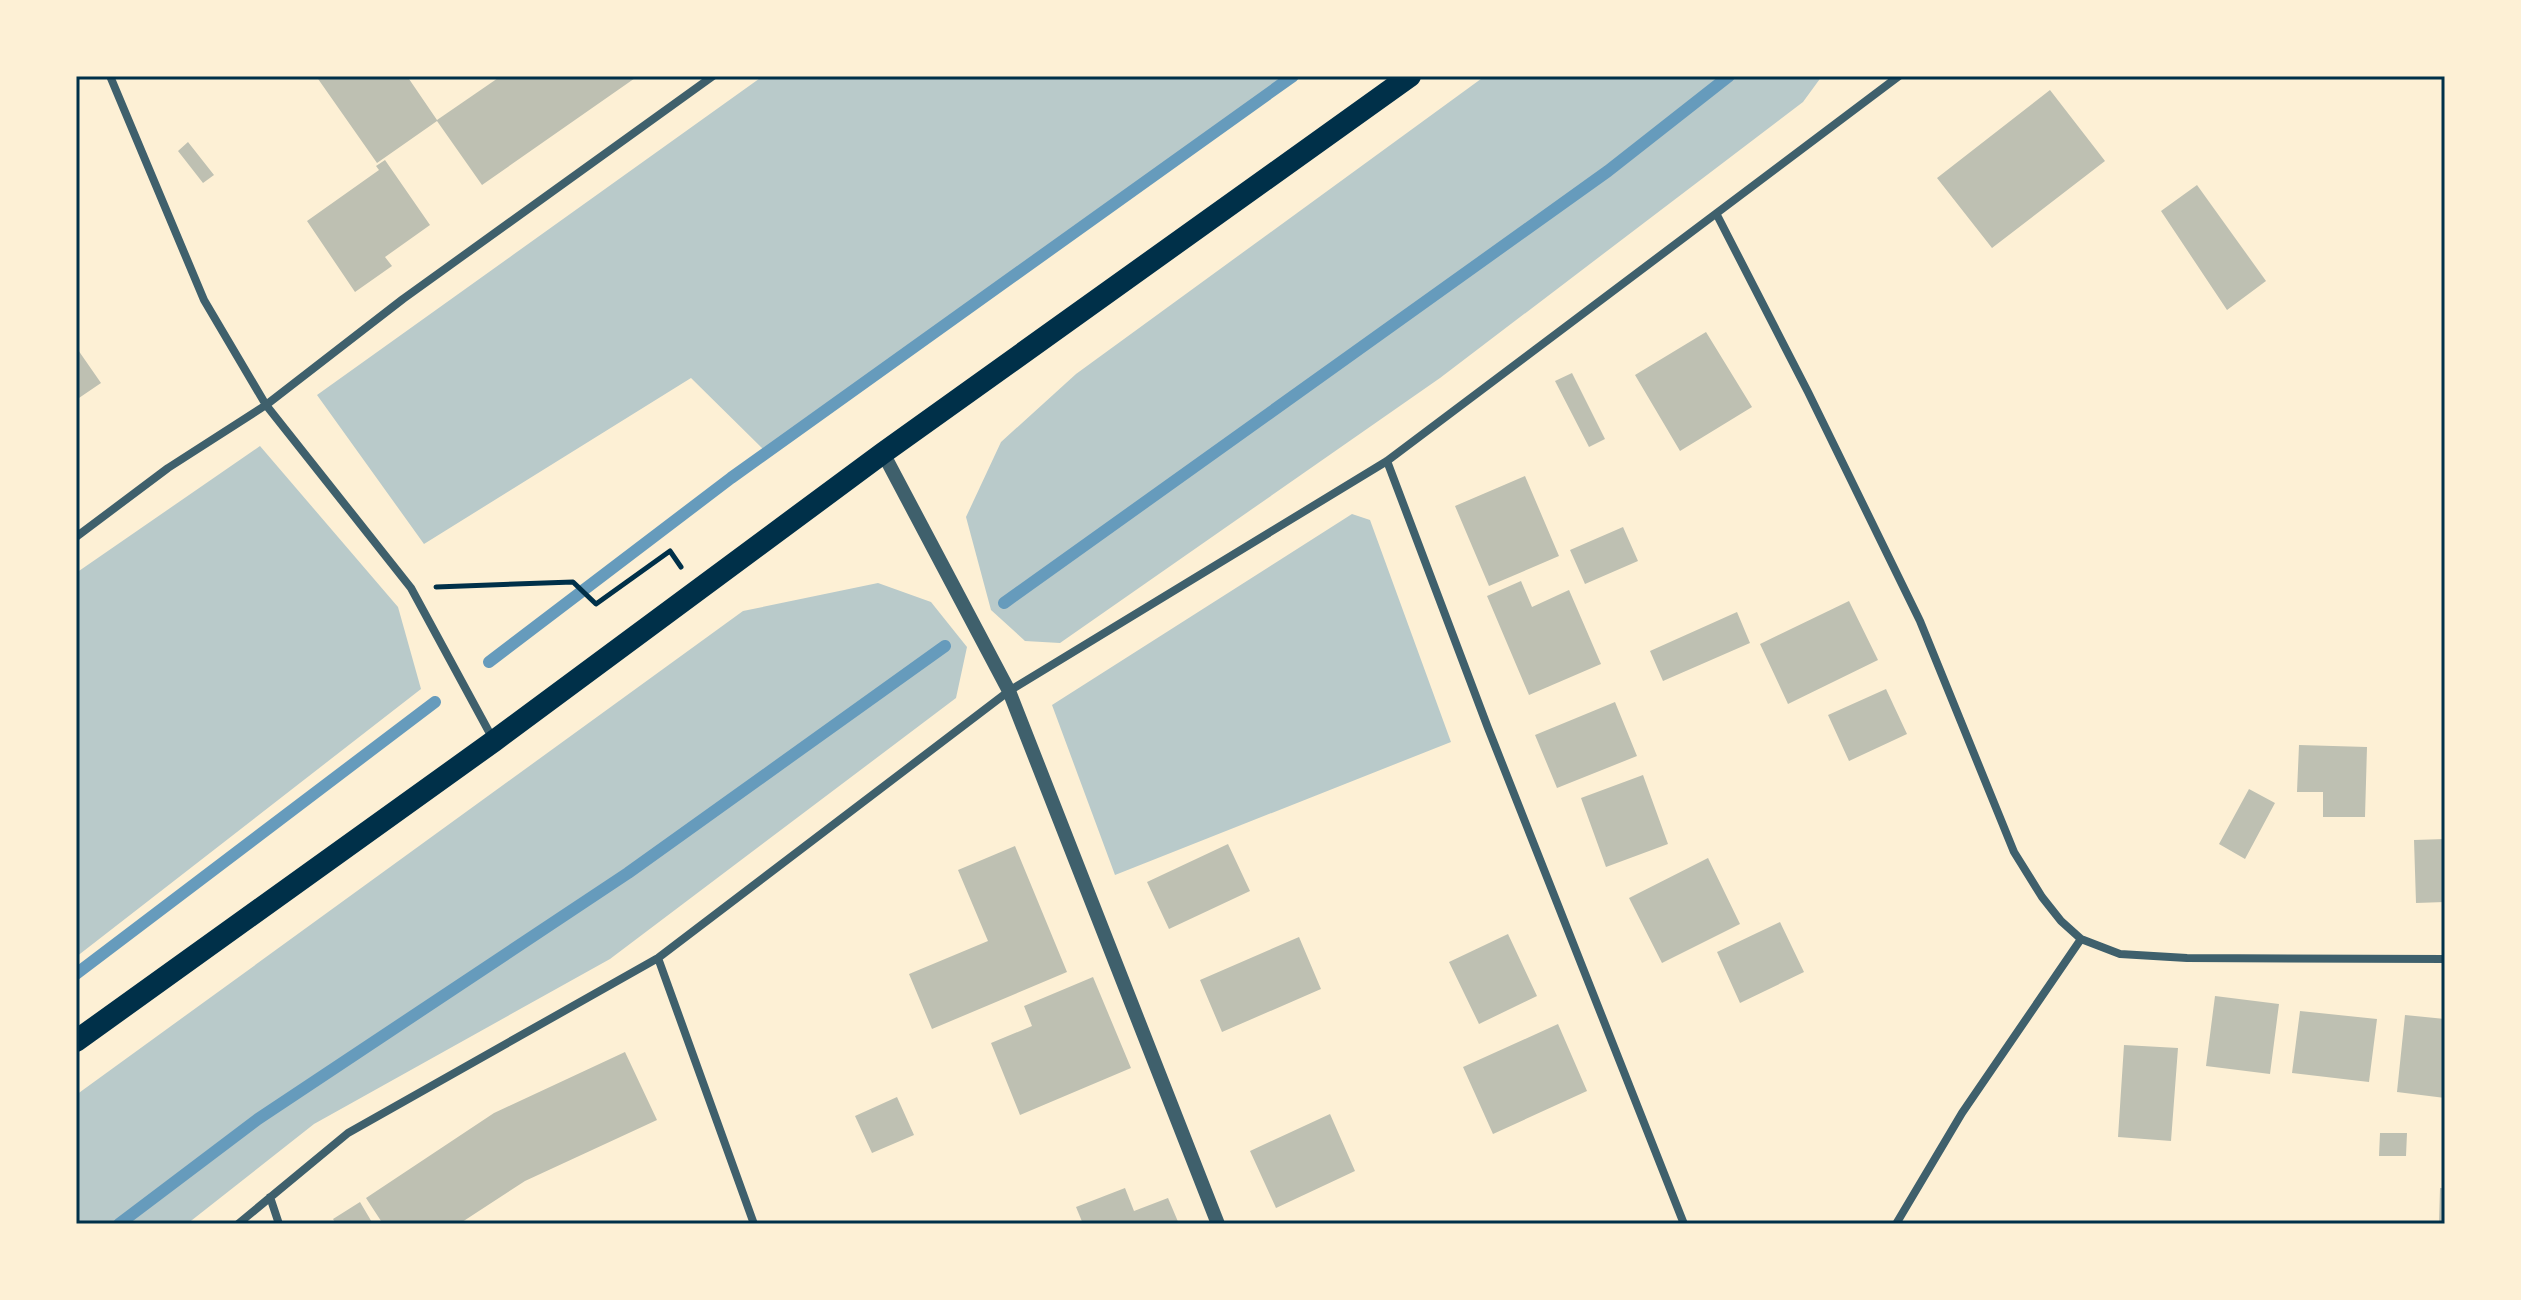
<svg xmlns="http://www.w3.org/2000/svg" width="2521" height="1300" font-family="'Source Serif 4',serif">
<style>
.green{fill:#b9caca}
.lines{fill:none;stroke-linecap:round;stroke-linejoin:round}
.stream{stroke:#669bbc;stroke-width:12}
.building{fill:#bec0b2}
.path{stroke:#003049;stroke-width:5}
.minor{stroke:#3f606c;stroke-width:8}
.tertiary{stroke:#3f606c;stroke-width:14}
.trunk{stroke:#003049;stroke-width:22}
.neatline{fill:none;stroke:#003049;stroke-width:3}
</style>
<rect width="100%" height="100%" fill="#fdf0d5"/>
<path class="green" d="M763,76h527l-526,374 -73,-72 -267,166 -107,-149z
M1485,76h337l-19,26 -363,276 -380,265 -35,-2 -34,-31 -25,-93 35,-75 75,-68z
M260,446l138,161 23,82 -345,268v-384z
M1352,514l18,6 81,222 -336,133 -63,-170z
M878,583l53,19 36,45 -11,51 -346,261 -296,165 -127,100h-111v-129l667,-484z"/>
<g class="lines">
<path class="stream" d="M1004,603l604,-432 121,-95
M489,662l242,-184 562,-402
M76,974l359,-272
M119,1224l139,-105 370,-246 317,-227"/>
</g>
<path class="building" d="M316,76h91l30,44 64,-44h137l-156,109 -45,-64 -60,42z
M2050,90l55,71 -113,87 -55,-70z
M188,142l26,33 -11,8 -25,-32z
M385,160l45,65 -45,32 7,9 -37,26 -48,-71 72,-51 -3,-4z
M2197,185l69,96 -39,29 -66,-99z
M1706,332l46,75 -72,44 -45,-76z
M76,347l25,36 -25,17z
M1572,373l33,66 -16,8 -34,-66z
M1525,476l34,80 -70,30 -34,-80z
M1623,527l15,34 -53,23 -15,-34z
M1521,581l11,26 37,-17 32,74 -72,31 -42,-99z
M1849,601l29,59 -90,44 -28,-60z
M1737,612l13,31 -87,38 -13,-30z
M1886,689l21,45 -58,27 -21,-46z
M1615,702l22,54 -80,32 -22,-53z
M2299,745l68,2 -2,70h-42v-25h-26z
M1643,775l25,69 -62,23 -25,-69z
M2249,789l26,14 -30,56 -26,-15z
M2445,839v63l-29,1 -2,-63z
M1228,844l22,47 -81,38 -22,-47z
M1015,846l52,126 -135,57 -23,-55 79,-33 -30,-71z
M1708,858l32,66 -78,39 -33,-65z
M1780,922l24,50 -64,31 -23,-51z
M1508,934l29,62 -58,28 -30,-62z
M1299,937l22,52 -99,43 -22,-52z
M1093,977l38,91 -111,47 -29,-72 41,-17 -8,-20z
M2215,996l64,8 -9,70 -64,-8z
M2300,1011l77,8 -8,63 -77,-9z
M2405,1015l40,4v79l-48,-6z
M1558,1024l29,67 -94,43 -30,-67z
M2124,1045l54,3 -7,93 -53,-4z
M625,1052l32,68 -132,61 -66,43h-76l-17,-26 128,-85z
M897,1097l17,38 -42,18 -17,-37z
M1330,1114l25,57 -79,37 -26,-57z
M2380,1133h27l-1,23h-27z
M1125,1188l9,23 34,-13 11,26h-96l-7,-17z
M2440,1188h5v36h-6z
M360,1202l13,22h-37l-3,-5z"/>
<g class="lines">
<path class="path" d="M436,587l137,-5 23,22 74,-53 11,16"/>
<path class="minor" d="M110,76l94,224 62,105 145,183 83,153
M1717,215l91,177 112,229 94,231 28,45 19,24 20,18 39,15 67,4 258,1
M1387,461l101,267 196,496
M76,537l92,-69 98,-63 137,-106 310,-223
M658,958l96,266
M270,1197l9,27
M238,1224l110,-91 310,-175 351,-267 378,-230 512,-385
M1896,1224l66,-111 119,-174"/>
<path class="tertiary" d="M883,453l126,238 209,533"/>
<path class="trunk" d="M76,1041l418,-300 389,-288 527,-377"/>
</g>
<rect width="2521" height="1300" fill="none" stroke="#fdf0d5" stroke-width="156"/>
<rect x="78" y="78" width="2365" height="1144" class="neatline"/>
</svg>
